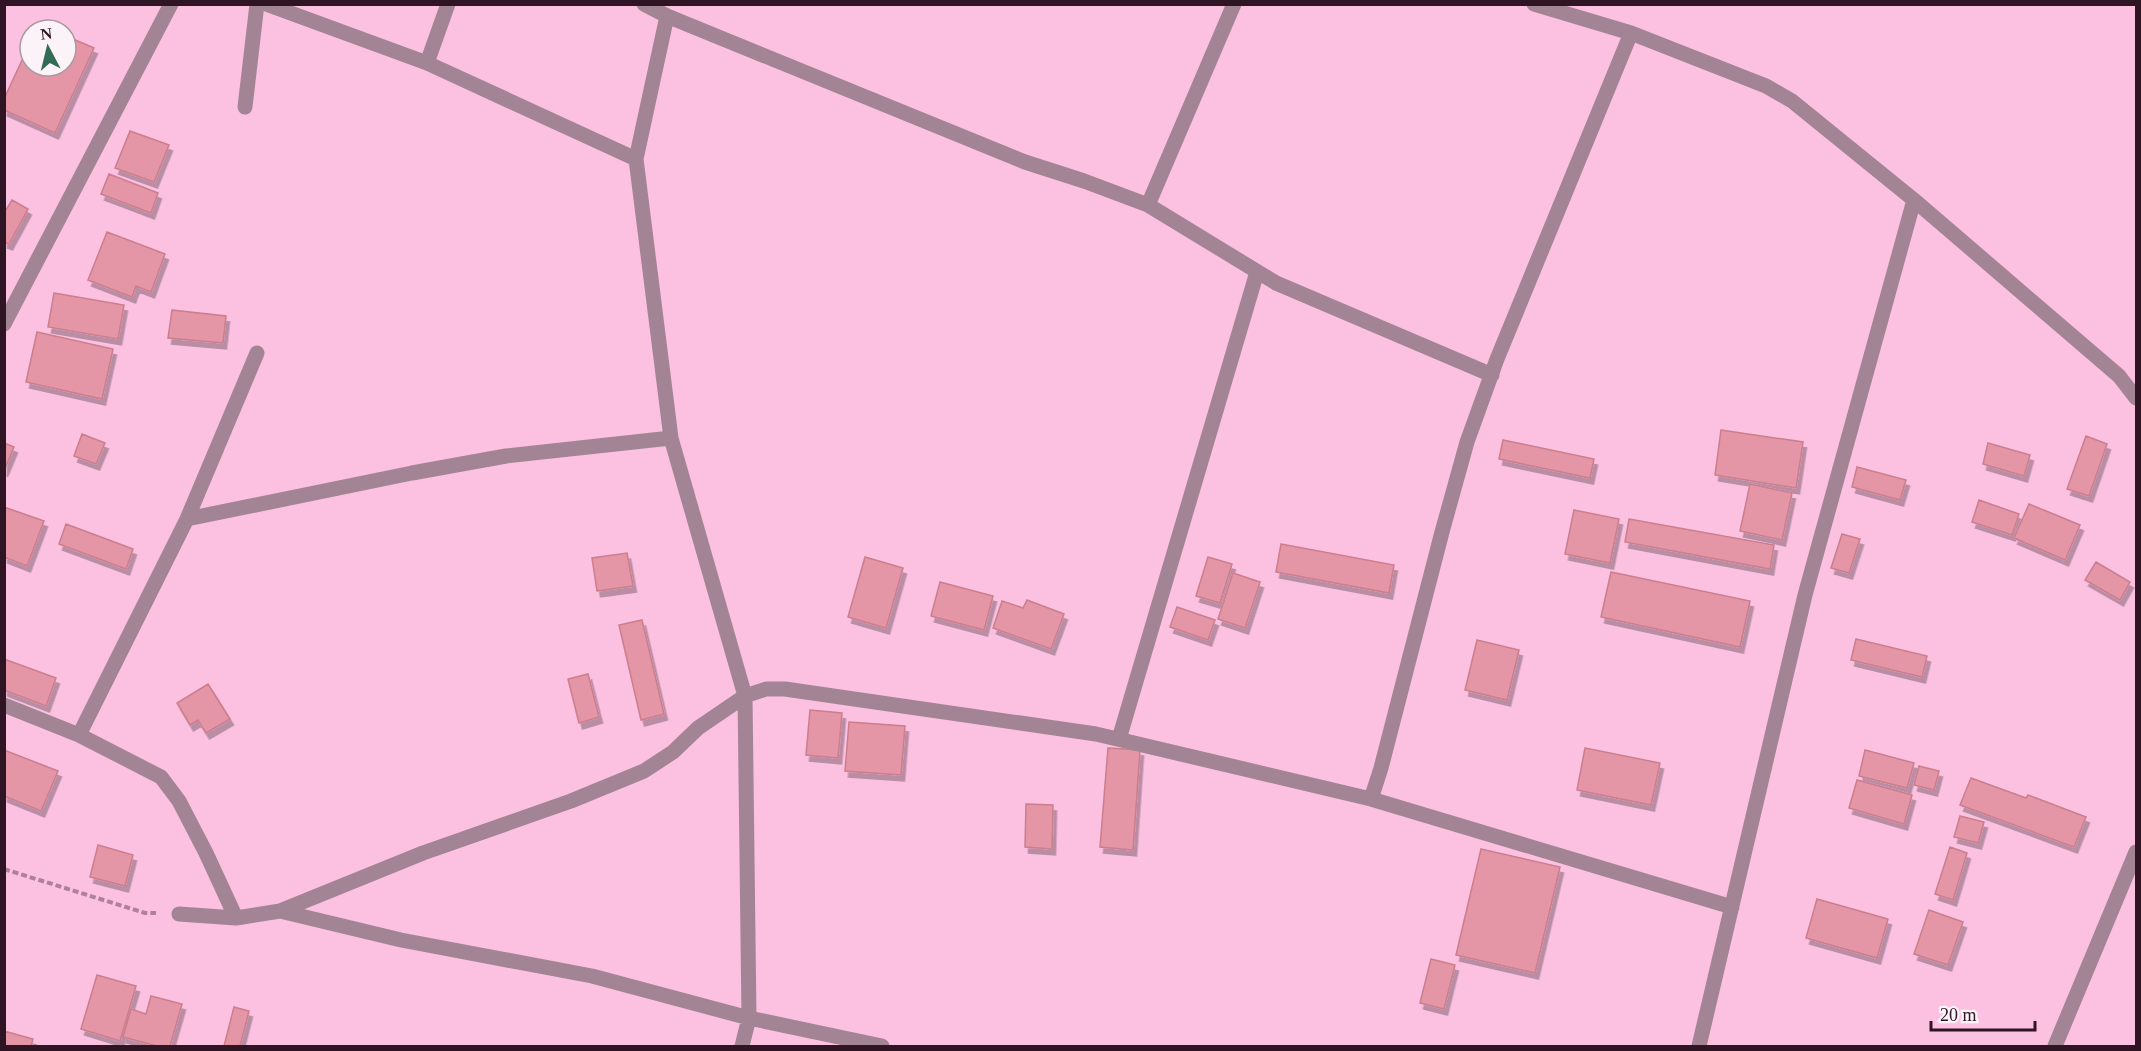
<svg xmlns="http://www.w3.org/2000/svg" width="2141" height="1051" font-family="'Times New Roman',serif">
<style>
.building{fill:#e596a6;stroke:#cb7e8e;stroke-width:1.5;filter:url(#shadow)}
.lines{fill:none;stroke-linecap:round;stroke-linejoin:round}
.path{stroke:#af8099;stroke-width:4;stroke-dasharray:6 3;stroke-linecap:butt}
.street{stroke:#a38494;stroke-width:15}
</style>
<defs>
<filter id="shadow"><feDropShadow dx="3.5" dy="6" stdDeviation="0" flood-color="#0004"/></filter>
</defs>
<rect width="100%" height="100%" fill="#fcc1e0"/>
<path class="building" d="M66,36l28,12 -39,85 -51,-23v-11l26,-56v23h36z
M130,131l39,14 -15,37 -39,-14z
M109,174l49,19 -7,20 -50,-19z
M12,200l16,9 -19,35 -5,-2v-29z
M107,232l58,22 -14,38 -15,-6 -4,11 -44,-17z
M54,293l70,12 -6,34 -70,-12z
M172,310l54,6 -3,27 -55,-5z
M37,332l76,17 -11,50 -76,-17z
M1721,430l82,12 -7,46 -81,-13z
M82,434l23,9 -9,21 -22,-8z
M2086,436l21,8 -18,52 -22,-7z
M1503,440l91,19 -4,19 -91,-19z
M4,443l10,4 -10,24z
M1988,443l42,12 -6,21 -41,-12z
M1857,467l49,13 -6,20 -48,-13z
M1750,484l42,9 -10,47 -42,-9z
M1979,500l40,14 -7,21 -40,-13z
M2029,504l51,21 -15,35 -51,-22z
M4,507l40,14 -17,45 -23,-9z
M1574,510l45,9 -9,44 -45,-9z
M1629,519l145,26 -4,24 -145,-27z
M66,524l67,25 -7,20 -67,-25z
M1842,534l18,5 -11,34 -18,-5z
M1281,544l113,21 -5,28 -113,-21z
M627,553l6,33 -36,5 -5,-33z
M865,557l38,11 -17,60 -38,-11z
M1208,557l24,7 -12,39 -24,-7z
M2096,562l34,20 -10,18 -35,-20z
M1611,572l139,29 -10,46 -139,-30z
M1233,573l27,9 -15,46 -27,-9z
M940,582l53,14 -9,34 -53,-14z
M1027,600l37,14 -13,35 -58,-21 9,-27 21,7z
M1177,607l38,13 -7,20 -38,-13z
M642,620l22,94 -23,6 -22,-95z
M1856,639l71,17 -5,21 -71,-17z
M1477,640l42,10 -12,50 -42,-10z
M4,659l52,19 -10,28 -42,-16z
M588,674l11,43 -20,6 -11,-44z
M208,684l22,35 -24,14 -8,-13 -8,5 -13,-22z
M810,710l32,3 -4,45 -32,-3z
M849,722l56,4 -4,49 -56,-4z
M1108,748l32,2 -7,100 -33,-3z
M1585,748l75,15 -9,42 -74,-15z
M4,750l54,21 -17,40 -37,-15z
M1865,750l49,13 -7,25 -48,-12z
M1919,766l20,5 -5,19 -20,-5z
M1971,778l55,20 2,-3 58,22 -12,30 -114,-42z
M1857,780l55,15 -8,29 -55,-16z
M1026,804l27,1 -1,44 -27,-2z
M1960,816l24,6 -6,21 -24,-6z
M98,845l35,10 -8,31 -35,-9z
M1950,847l17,6 -14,47 -18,-6z
M1481,849l79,18 -25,106 -79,-18z
M1817,899l71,20 -11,39 -71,-20z
M1929,910l34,12 -15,43 -34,-11z
M1431,959l24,6 -11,44 -24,-6z
M97,975l39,11 -16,55 -39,-12z
M151,996l31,8 -12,42h-13l-34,-9 8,-28 15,5z
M234,1007l15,4 -9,35h-16z
M4,1031l29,8 -2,7h-27z"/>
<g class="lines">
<path class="path" d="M4,869l141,44h11"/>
<path class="street" d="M266,4l161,59 209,96
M644,4l23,12 358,146 59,19 64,24 128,78 216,92
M1534,4l97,29 135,53 26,15 122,99 205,176 17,22
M667,16l-31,143 35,279 74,258 4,322 -7,28
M427,63l21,-59
M245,107l12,-103
M1148,205l86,-201
M4,324l167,-320
M187,519l225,-46 94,-17 165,-18
M4,705l75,30 82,42 18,24 27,52 30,65
M79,735l108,-216 70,-166
M1119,739l138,-467
M1371,799l361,108
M280,911l143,-58 148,-52 73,-30 29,-19 25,-24 47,-32 21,-7h19l311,45 275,65 10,-31 61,-236 25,-90 30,-83 134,-326
M179,914l57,4 44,-7 121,29 191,36 157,42 133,28
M1699,1046l106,-451 109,-395
M2055,1046l81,-194"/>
</g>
<rect width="2141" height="1051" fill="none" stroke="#2f1423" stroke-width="12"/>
<g transform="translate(48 48) rotate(353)"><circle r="28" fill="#fbf3f7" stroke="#a99aa2" stroke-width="1.5"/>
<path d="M0-4.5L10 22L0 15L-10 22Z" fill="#326c56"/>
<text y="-9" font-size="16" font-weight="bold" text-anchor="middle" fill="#2f1423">N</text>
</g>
<path d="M1931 1021v9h104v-9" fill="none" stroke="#2f1423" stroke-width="3"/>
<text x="1940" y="1021" font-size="18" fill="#2f1423" stroke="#fbf3f7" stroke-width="4.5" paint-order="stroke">20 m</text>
</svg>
